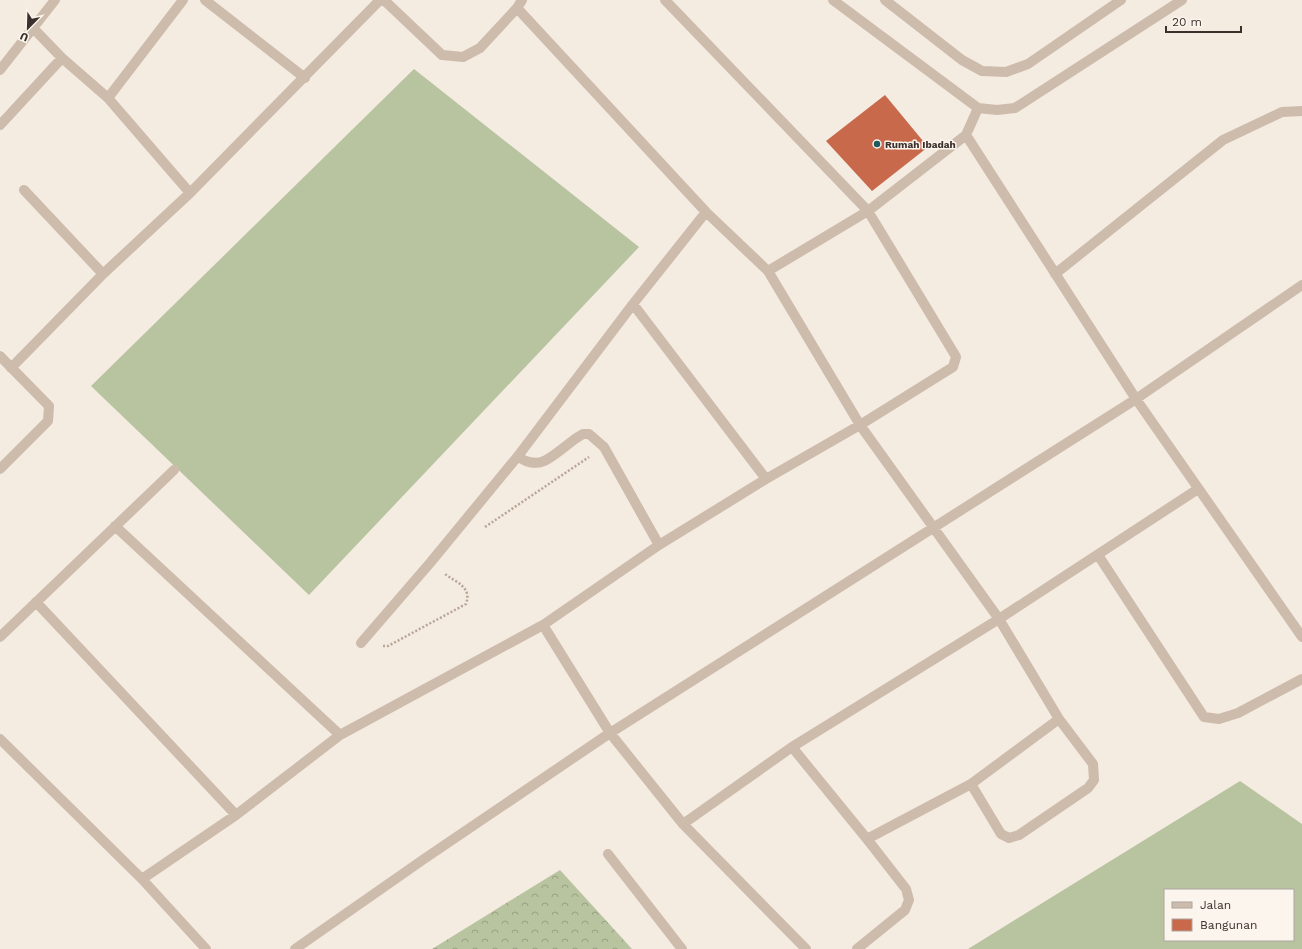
<svg xmlns="http://www.w3.org/2000/svg" width="1302" height="949" font-family="'Work Sans',sans-serif">
<style>
.grass{fill:#b8c4a0;fill-rule:evenodd}
.forest{fill:url(#forest-crowns)}
.building{fill:#c8694b}
.lines{fill:none;stroke-linecap:round;stroke-linejoin:round}
.path{stroke:#b9a596;stroke-width:2.5;stroke-dasharray:2 2;stroke-linecap:butt}
.minor{stroke:#cdbbac;stroke-width:10}
.poi-dot{fill:#1f5a5e;stroke:#fbf5ee;stroke-width:1.5}
.labels{text-anchor:middle;stroke-width:3;stroke-linejoin:round;paint-order:stroke}
.poi-label{font-size:10px;font-weight:bold;fill:#3b302b;stroke:#fbf5ee;text-anchor:start}
</style>
<defs>
<pattern id="forest-crowns" width="20" height="18" patternUnits="userSpaceOnUse"><rect width="20" height="18" fill="#b8c4a0"/><path d="M2 6a3 3 0 1 1 6 0M12 15a3 3 0 1 1 6 0" fill="none" stroke="#97a083"/></pattern>
</defs>
<rect width="100%" height="100%" fill="#f4ebe1"/>
<path class="grass" d="M414,69l225,178 -330,348 -218,-209z
M1240,781l62,43v125h-334zM1165,890h128v50h-128z"/>
<path class="forest" d="M560,870l72,79h-200z"/>
<path class="building" d="M885,95l43,52 -56,44 -46,-50z"/>
<g class="lines">
<path class="path" d="M485,527l104,-70
M383,646h5l78,-42c6,-17 -9,-21 -21,-30"/>
<path class="minor" d="M205,0l100,78
M384,0l58,55 21,2 17,-9 37,-40 5,-8
M833,0l145,108 19,2 18,-2 167,-108
M885,0l77,60 20,11 24,1 22,-8 93,-64
M517,8l189,204 62,59 92,154 139,194 60,100 34,45 1,16 -6,8 -69,47 -10,3 -8,-4 -30,-50
M34,29l28,29 46,40 82,95
M0,70l55,-70
M108,98l75,-98
M0,125l62,-67
M966,135l170,264 166,238
M24,190l79,84
M768,271l100,-60 98,-76 12,-27
M1055,274l168,-134 59,-28 20,-1
M633,304l133,175
M0,356l49,50 -1,15 -48,48
M11,368l92,-94 87,-81 190,-193
M518,456c6,6 18,9 26,5 8,-3 26,-19 34,-24l5,-3h6l15,13 55,98
M115,526l225,209
M1098,555l106,162 15,2 19,-6 64,-34
M36,602l200,213
M543,625l67,108 73,91 123,125
M0,637l174,-167
M361,643l69,-80 88,-107 115,-152 73,-92
M0,739l142,140 64,70
M792,747l75,92 39,50 3,11 -4,10 -48,39
M683,824l109,-77 207,-128 199,-130
M867,839l104,-55 88,-65
M608,854l74,95
M142,879l94,-64 104,-80 203,-110 116,-80 107,-66 94,-54 93,-58 3,-10 -1,-2 -87,-144 -203,-211
M295,949l129,-90 186,-126 523,-332 169,-116"/>
</g>
<circle class="poi-dot" cx="877" cy="144" r="4"/>
<g class="labels">
<g class="poi-label">
<text x="885" y="148">Rumah Ibadah</text>
</g>
</g>
<rect x="1164" y="889" width="130" height="52" fill="#fbf5ee" stroke="#aea6a0"/>
<rect x="1172" y="902" width="20" height="6" fill="#cdbbac" stroke="#aea6a0"/>
<text x="1200" y="909" font-size="12" fill="#3b302b">Jalan</text>
<rect x="1172" y="919" width="20" height="12" fill="#c8694b" stroke="#aea6a0"/>
<text x="1200" y="929" font-size="12" fill="#3b302b">Bangunan</text>
<g transform="translate(28 28) rotate(203)" stroke="#fbf5ee" stroke-width="3" paint-order="stroke">
<path d="M0-3L7 15L0 10L-7 15Z" fill="#3b302b"/>
<text y="-6" font-size="11" font-weight="bold" text-anchor="middle" fill="#3b302b">U</text>
</g>
<path d="M1166 26v6h75v-6" fill="none" stroke="#3b302b" stroke-width="2"/>
<text x="1172" y="26" font-size="12" fill="#3b302b" stroke="#fbf5ee" stroke-width="3" paint-order="stroke">20 m</text>
</svg>
